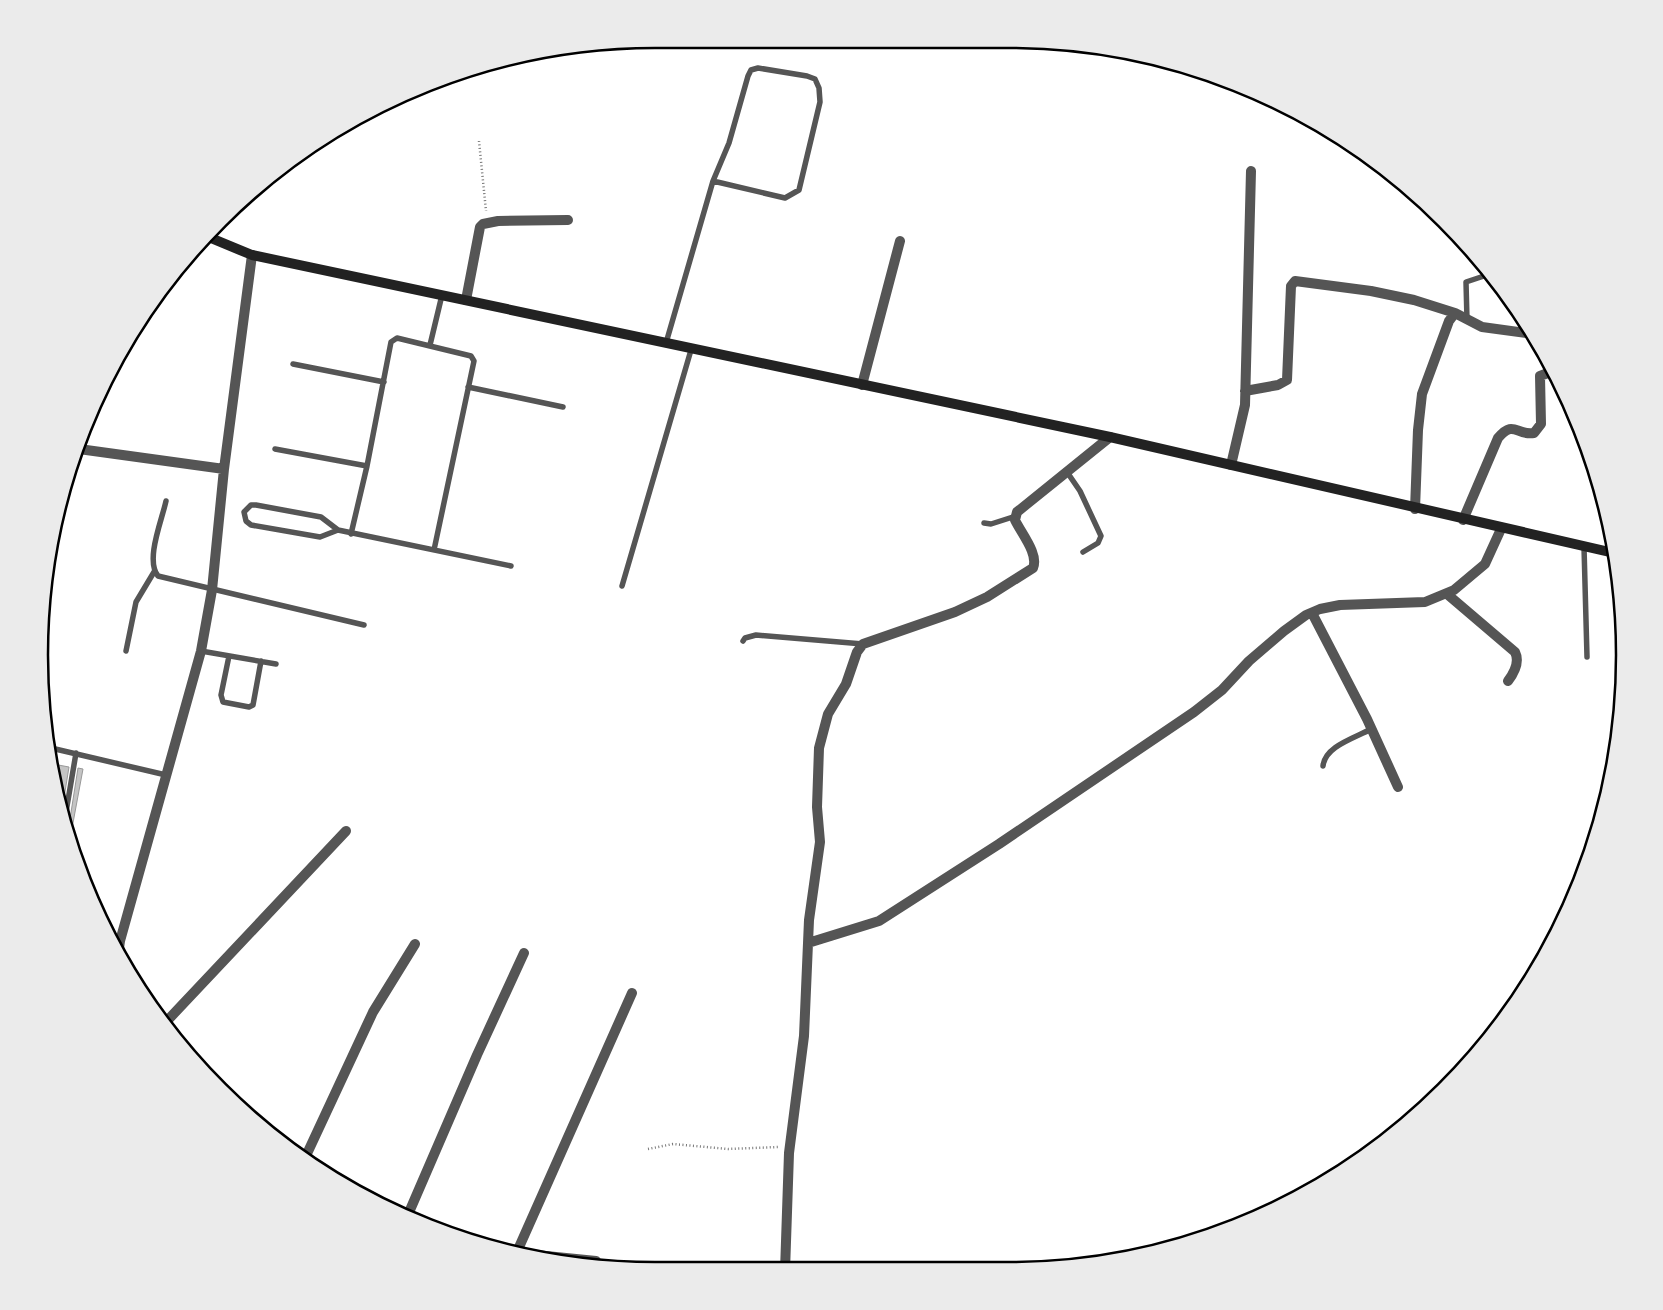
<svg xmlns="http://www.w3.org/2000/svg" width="1663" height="1310" font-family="'Asap Condensed',sans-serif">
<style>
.building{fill:#c4c4c4;stroke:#999}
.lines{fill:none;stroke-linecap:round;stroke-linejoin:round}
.path{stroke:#777;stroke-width:2.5;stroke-dasharray:1 2.5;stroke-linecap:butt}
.lane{stroke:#555;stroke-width:5.5}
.street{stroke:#555;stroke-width:10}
.secondary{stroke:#222;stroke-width:10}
.rim{fill:none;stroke:#000;stroke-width:2.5}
</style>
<rect width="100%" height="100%" fill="#fff"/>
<path class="building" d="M53,764l16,3 -8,49 -1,-2z
M78,768l5,1 -13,70 -4,-11 3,-3z"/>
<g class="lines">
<path class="path" d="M479,141l7,70
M648,1149l25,-5 55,5 51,-2"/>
<path class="lane" d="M758,68l49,8 8,3 4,9 1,14 -21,88 -14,8 -72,-17 16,-38 19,-67 3,-6z
M1467,320l-1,-38 24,-8
M666,343l47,-162
M430,345l12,-50
M293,364l91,18
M468,387l95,20
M275,449l92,17
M1067,472l13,19 21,45 -3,7 -15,9
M166,501c-4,19 -21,59 -8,75l206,49
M984,523l7,1 25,-8
M338,530l-18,7 -69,-12 -5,-4 -2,-9 7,-7h5l65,12 17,13 173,36
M351,534l16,-68 24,-124 6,-4 74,18 3,5 -40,189
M1584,547l3,110
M622,586l69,-236
M743,641l2,-3 11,-3 107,9
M126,651l10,-49 18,-30
M201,651l75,13
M229,656l-8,39 2,7 26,5 4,-2 8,-44
M51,748l115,27
M1323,766c2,-20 32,-28 48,-37
M64,824l12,-71"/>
<path class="street" d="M466,300l14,-73 3,-3 15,-3 70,-1
M862,385l38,-144
M1245,391l33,-6 9,-5 4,-94 4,-5 76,10 43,9 41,13 27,14 51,7
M79,449l145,20
M1231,465l14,-60 6,-234
M1415,509l3,-79 4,-36 27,-73 6,-8
M1463,520l35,-82c16,-19 18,-2 36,-5l7,-9 -1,-48 13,-5
M1447,594l68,58c5,10 -1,21 -7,29
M1312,613l55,106 31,68
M808,943l71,-22 120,-77 195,-132 28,-22 27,-29 35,-30 22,-16 14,-6 20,-4 85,-3 29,-12 31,-26 16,-35
M118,955l2,-14 81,-290 11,-61 12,-121 28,-214
M165,1023l181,-192
M305,1158l68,-146 42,-68
M407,1217l70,-162 47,-102
M516,1253l80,8
M516,1254l116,-261
M785,1271l4,-118 15,-117 5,-116 11,-78 -3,-35 2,-59 9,-34 18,-30 11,-32 6,-8 92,-32 32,-15 46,-29c6,-14 -12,-35 -18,-48l2,-8 93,-75"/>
<path class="secondary" d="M206,236l46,19 858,182 504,116"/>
</g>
<path d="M0 0H1663V1310H0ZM655 48H1009A607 607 0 0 1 1616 655V655A607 607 0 0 1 1009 1262H655A607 607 0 0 1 48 655V655A607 607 0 0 1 655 48Z" fill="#ebebeb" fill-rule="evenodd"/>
<path class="rim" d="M655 48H1009A607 607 0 0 1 1616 655V655A607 607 0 0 1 1009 1262H655A607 607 0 0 1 48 655V655A607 607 0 0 1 655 48Z"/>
</svg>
